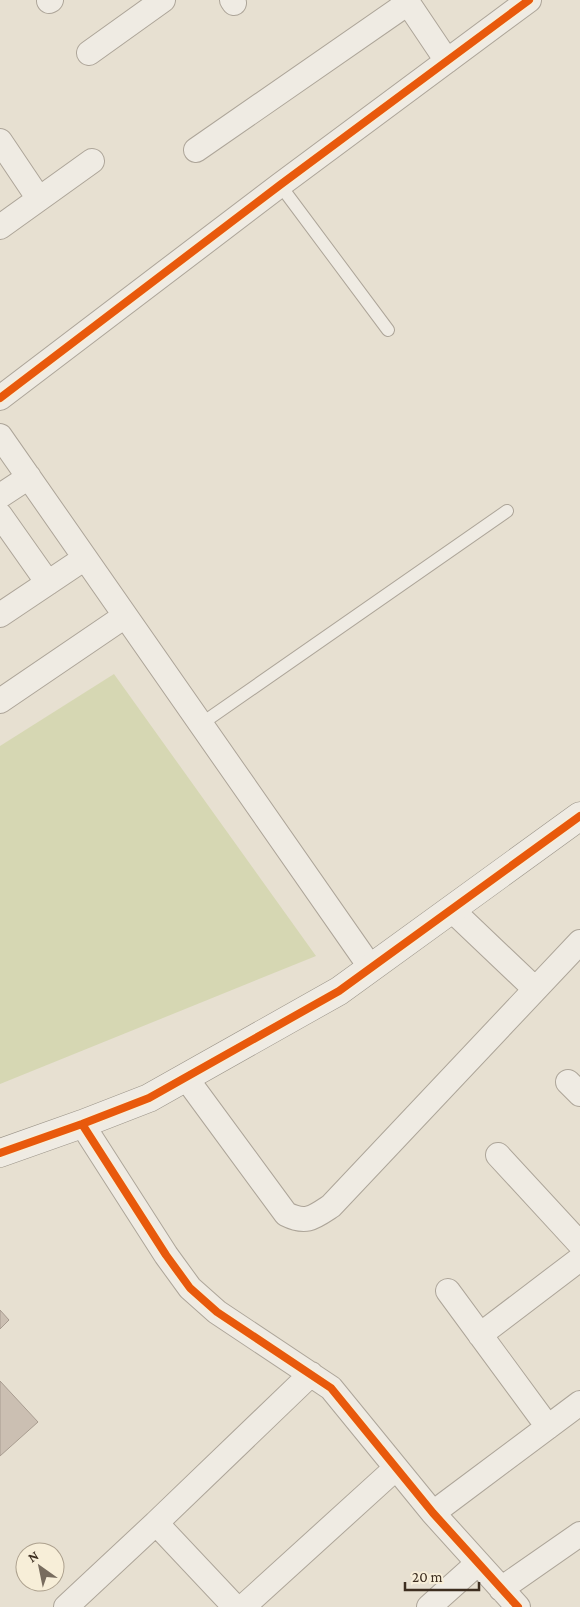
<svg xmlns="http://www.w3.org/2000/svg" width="580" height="1607" font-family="'Crimson Pro',serif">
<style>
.green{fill:#d6d7b3}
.building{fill:#cbbfb2;stroke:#a89c90}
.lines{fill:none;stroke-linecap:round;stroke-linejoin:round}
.lane-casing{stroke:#ada599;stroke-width:14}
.street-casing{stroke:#ada599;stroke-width:26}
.secondary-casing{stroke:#9c958a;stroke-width:29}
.lane{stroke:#efebe3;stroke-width:12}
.street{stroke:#efebe3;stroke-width:24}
.secondary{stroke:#efebe3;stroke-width:28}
.cycleway-casing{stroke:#f7eed8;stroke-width:11}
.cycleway{stroke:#e8590c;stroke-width:8}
</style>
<rect width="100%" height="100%" fill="#e7e0d1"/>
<path class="green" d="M114,674l202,282 -316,128v-338z"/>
<path class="building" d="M0,1310l9,10 -9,9z
M0,1381l38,41 -38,34z"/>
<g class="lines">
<defs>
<path id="lane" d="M280,185l108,145
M201,724l306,-213"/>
<path id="street" d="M232,0l2,3
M406,0l41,61
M49,1l2,-1
M89,53l74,-53
M0,141l39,58
M196,150l212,-147
M0,227l92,-66
M0,398l280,-213 249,-185
M0,436l371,532
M0,496l29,-19
M0,515l48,68
M0,615l85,-57
M0,701l125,-85
M452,910l83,79
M186,1078l100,136c20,10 27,4 45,-8l249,-264
M568,1082l12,12
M82,1124l84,131 24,33 27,24 114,76 102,125 85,94
M498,1155l82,89
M448,1291l100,136
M480,1335l100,-76
M433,1513l147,-110
M501,1589l79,-55
M66,1607l90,-84
M235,1607l-79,-84 155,-149
M243,1607l153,-139
M429,1607l49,-44"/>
<path id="secondary" d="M0,1153l82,-29 67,-26 190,-107 241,-175"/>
</defs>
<use href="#lane" class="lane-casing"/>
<use href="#street" class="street-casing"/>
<use href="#secondary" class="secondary-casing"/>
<use href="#lane" class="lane"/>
<use href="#street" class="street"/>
<use href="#secondary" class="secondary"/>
<defs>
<path id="cycleway" d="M0,398l280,-213 249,-185
M82,1124l84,131 24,33 27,24 114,76 102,125 85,94
M0,1153l82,-29 67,-26 190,-107 241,-175"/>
</defs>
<use href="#cycleway" class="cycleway-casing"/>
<use href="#cycleway" class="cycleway"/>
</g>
<g transform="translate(40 1567) rotate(327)"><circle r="24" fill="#f7eed8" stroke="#ada18e"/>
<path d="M0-4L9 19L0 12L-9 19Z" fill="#786c5e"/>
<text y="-8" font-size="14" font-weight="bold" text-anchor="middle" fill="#3d2e20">N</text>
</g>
<path d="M405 1582v8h74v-8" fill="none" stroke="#3d2e20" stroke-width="2.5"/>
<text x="412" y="1582" font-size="15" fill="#3d2e20" stroke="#f7eed8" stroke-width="4" paint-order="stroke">20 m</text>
</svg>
